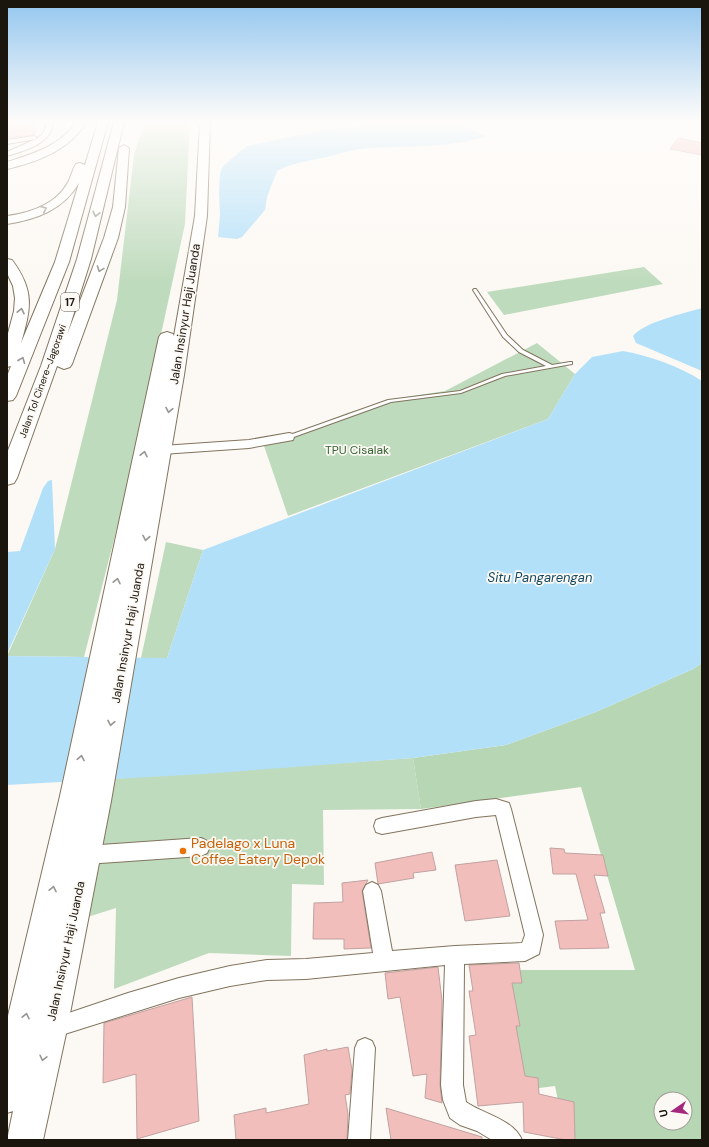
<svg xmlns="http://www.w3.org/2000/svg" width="709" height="1147" font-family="'DM Sans',sans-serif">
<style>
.green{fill:#bfdbbd}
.forest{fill:#b6d6b4;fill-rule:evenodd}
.water{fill:#b3e0f9}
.building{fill:#f1bebc;stroke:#c1a2a0}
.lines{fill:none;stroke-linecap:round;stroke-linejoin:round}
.lane-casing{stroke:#82745e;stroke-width:2}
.street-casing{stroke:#82745e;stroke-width:2}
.highway-casing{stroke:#82745e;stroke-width:2}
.lane{fill:#fff;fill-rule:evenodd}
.street{fill:#fff;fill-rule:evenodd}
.highway{fill:#fff;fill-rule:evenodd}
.oneway{stroke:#989692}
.food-dot{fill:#e8710a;stroke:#fcf9f4;stroke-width:1.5}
.labels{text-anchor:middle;stroke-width:3.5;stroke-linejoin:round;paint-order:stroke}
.far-street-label{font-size:10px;fill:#1b160d;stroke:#fcf9f4}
.shield{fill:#fcf9f4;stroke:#5e5a52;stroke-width:1}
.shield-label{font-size:11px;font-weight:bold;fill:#1b160d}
.street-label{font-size:12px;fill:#1b160d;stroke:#fcf9f4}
.park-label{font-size:12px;fill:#366234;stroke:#fcf9f4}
.water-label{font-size:13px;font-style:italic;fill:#124a63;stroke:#fcf9f4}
.near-food-label{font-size:14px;fill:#c56008;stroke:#fcf9f4;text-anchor:start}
</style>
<rect width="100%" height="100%" fill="#fcf9f4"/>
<path class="green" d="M144,122h46l-5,102 -55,253 -46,180 -77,-1 48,-107 62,-249 17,-145z
M644,267l19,17 -159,31 -17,-23z
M537,343l38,31 -27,45 -260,97 -25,-73 26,-6 58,-24 59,-16 39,-6z
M166,542l37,8 -36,108h-26z
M413,758l8,51 -98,1 1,75 -32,-1 -1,72 -82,-3 -95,36 2,-81 -41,13 34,-142z"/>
<path class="forest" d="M702,663v477h-136l-11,-54 -32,4 -18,-120h130l-54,-183 -160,22 -8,-51 93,-13 90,-33 97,-43zM661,1099h24v24h-24z"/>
<path class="water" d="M387,122h78l-3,3 2,2 23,9c-35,12 -83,10 -119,12 -17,1 -34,8 -51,11 -15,3 -27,5 -40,12l-10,26 -2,13 -23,27 -5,2 -19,-2 2,-22 -1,-22 1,-19 3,-8 24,-20 77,-16 50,-5z
M702,308v63l-66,-28 -3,-7c11,-14 52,-23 69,-28z
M623,351c27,5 56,15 79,30v282l-9,6 -97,43 -90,33 -93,13 -210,16 -196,11v-129l160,2 36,-108 345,-131 27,-45 17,-17z
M52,480l3,69 -48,105v-102l13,-1 23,-63 5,-7z"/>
<path class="building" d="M9,122h28l-3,13 -27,3v-13z
M678,138l24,5v12l-32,-6z
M550,848l14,1 1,4 38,2 5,21 -14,-1 11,38h-5l9,35 -49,1 -5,-28 33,-1 -12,-46h-23z
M432,852l4,18 -23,3 1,5 -36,6 -3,-21z
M497,860l13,56 -45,5 -10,-56z
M368,880l-6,11 9,57 -27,1v-10h-31l1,-36 29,-1 -1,-19z
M519,963l3,20h-10l8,43h-4l9,50 13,2 1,16 35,8 1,38h-9l-42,-8 -1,-30 -45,4 -9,-70 7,-1 -7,-44h4l-4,-26z
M438,967l4,34 -2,84 2,18 -17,-5 2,-24 -14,2 -13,-79 -12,2 -3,-26z
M192,997l7,124 -62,18 -1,-65 -33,9 1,-60z
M348,1047l4,23 -2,24 -5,1 3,19 -1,26h-111l-2,-25 32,-7v5l43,-9 -5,-49 23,-6v2z
M386,1108l96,29v3h-91z"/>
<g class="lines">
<defs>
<path id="lane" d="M474,289h2l31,46 16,15 29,15 18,-3h2v2l-67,12 -44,17 -70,9 -100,36h-4v-2l101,-36 72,-9 42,-17 44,-8 -27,-14 -16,-15 -30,-47z"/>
<path id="street" d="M47,122h6c0,21 -29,29 -46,34v-4l29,-13 -29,5v-4l27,-4 2,1v2c7,-4 10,-9 11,-17z
M289,433l4,1 1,3 -1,3 -44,8 -87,6 -4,-1 -2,-3 2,-3 4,-1 87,-6z
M496,799l13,4 2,6 32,126 -4,19 -14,7 -61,3 -1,121 3,17c17,12 47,17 56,38h-30l-15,-9 -17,-6 -10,-7 -7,-18 -2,-15 4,-120 -139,14 -39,1 -37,6 -51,12 -127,40 -7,-3 -3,-7 3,-7 83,-28 51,-15 51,-12 37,-6 39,-1 67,-6 -10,-62 3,-6 6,-3 6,3 3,6 11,60 63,-5 67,-3 3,-8 -29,-120 -20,2 -94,17 -6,-2 -2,-6 2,-6 6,-2 94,-17z
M201,838l6,3 3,6 -3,6 -6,3 -115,8 -6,-3 -3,-6 3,-6 6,-3z
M365,1038l7,3 3,7 -5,92h-22l7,-92 3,-7z"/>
<path id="highway" d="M76,122h10c-16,28 -49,40 -79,47v-7c25,-8 54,-16 69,-40z
M98,122h10l-39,140 -53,134 -3,4 -6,1v-25l4,-10 -4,1v-30l7,-26 1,-13 -2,-12 -6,-13v-14l5,1c23,31 19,48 9,83l34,-81 24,-79c-16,27 -42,36 -72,41v-8c22,-3 48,-11 60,-32 4,-6 5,-14 9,-20l4,-1 5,2z
M114,122h10l-33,137 -24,76 37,-97 9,-31 6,-59 5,-3 5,3 -4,59 -7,31 -46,126 -2,3 -6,2 -7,-3 -40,112 -3,5 -7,2v-32l34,-87 36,-107z
M200,122h10l-3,94 -23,159 -73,426 -44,228 -24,111h-36l6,-29 -6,2v-93l53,-224 99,-459 2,-3 6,-2 6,2 1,2 21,-120z"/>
</defs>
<use href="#lane" class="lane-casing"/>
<use href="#street" class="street-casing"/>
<use href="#highway" class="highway-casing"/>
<use href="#lane" class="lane"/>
<use href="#street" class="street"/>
<use href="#highway" class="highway"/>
</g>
<defs><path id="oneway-chevron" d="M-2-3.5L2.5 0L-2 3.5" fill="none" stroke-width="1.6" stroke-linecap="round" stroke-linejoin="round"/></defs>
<g class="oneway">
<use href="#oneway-chevron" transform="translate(44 209) rotate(-24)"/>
<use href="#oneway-chevron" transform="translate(96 214) rotate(104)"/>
<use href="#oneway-chevron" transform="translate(100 269) rotate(110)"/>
<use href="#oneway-chevron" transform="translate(21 311) rotate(-78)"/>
<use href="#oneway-chevron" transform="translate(22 360) rotate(-68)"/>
<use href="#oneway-chevron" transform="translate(169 410) rotate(101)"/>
<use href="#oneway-chevron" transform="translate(144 454) rotate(-78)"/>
<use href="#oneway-chevron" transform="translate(146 538) rotate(100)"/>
<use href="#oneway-chevron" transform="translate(117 581) rotate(-78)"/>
<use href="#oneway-chevron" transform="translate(111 723) rotate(101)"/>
<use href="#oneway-chevron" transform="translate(81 758) rotate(-79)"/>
<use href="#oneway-chevron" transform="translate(53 889) rotate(-78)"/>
<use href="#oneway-chevron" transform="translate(26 1016) rotate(-78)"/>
<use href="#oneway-chevron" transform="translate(43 1058) rotate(103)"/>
</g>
<linearGradient id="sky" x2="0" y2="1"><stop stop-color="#93c6ef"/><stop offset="0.43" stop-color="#fefcfa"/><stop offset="1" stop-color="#fefcfa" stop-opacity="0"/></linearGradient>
<rect width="709" height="282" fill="url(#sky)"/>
<circle class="food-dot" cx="183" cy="851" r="4"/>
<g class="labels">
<g class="far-street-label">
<text transform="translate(42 381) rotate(-70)" y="4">Jalan Tol Cinere–Jagorawi</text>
</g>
<rect class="shield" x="61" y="293" width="18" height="18" rx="3"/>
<g class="shield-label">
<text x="70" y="306">17</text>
</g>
<g class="street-label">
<text transform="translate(185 314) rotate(-81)" y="4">Jalan Insinyur Haji Juanda</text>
<text transform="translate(128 633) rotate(-80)" y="4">Jalan Insinyur Haji Juanda</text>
<text transform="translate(66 951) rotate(-78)" y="4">Jalan Insinyur Haji Juanda</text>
</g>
<g class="park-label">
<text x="357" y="454">TPU Cisalak</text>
</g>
<g class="water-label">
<text x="540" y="582">Situ Pangarengan</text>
</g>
<g class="near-food-label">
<text x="191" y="848">Padelago x Luna<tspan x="191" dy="16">Coffee Eatery Depok</tspan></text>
</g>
</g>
<rect width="709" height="1147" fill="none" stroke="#1b160d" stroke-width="16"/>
<g transform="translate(673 1111) rotate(257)"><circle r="19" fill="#fcf9f4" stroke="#a29e98"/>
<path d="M0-3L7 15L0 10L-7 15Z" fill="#a4297d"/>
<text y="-6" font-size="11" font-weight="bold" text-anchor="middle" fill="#1b160d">U</text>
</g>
</svg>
